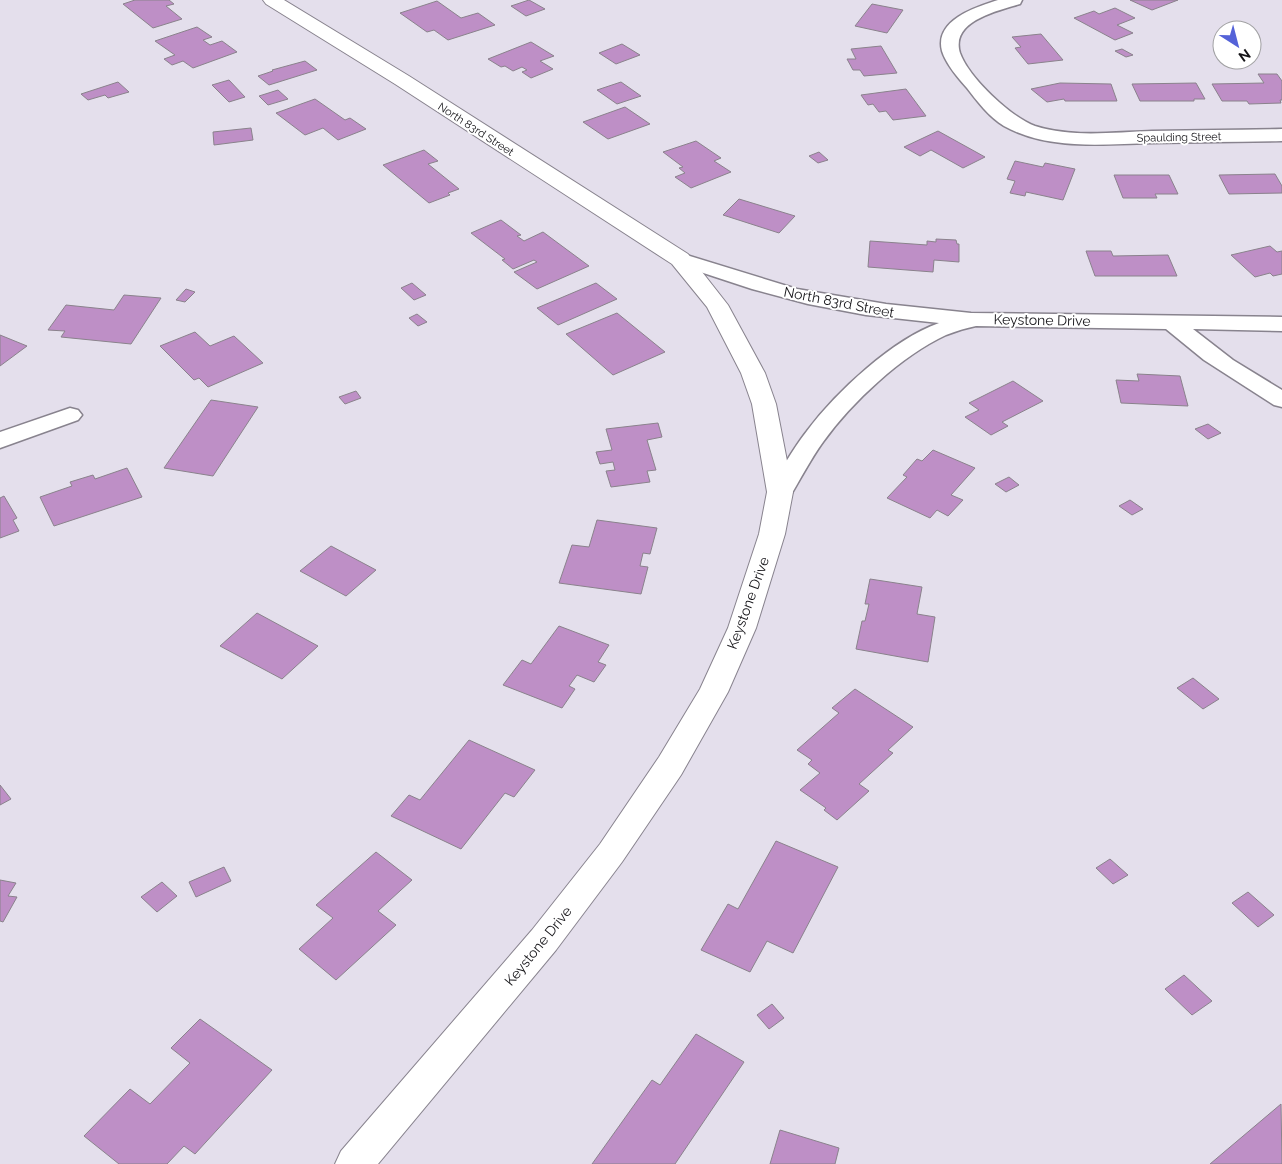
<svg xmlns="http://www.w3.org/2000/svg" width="1282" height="1164" font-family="Raleway,sans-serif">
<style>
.building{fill:#be8fc6;stroke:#8a828c}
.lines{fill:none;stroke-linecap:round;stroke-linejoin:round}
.street-casing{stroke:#88838e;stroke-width:3}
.secondary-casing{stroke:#88838e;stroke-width:2}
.street{fill:#fff;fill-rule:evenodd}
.secondary{fill:#fff;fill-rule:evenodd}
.labels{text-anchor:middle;stroke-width:4;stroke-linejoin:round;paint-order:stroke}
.far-street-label{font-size:11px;fill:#151418;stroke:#fff}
.street-label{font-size:14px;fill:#151418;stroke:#fff}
</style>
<rect width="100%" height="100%" fill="#e4dfec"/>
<path class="building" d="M135,0h34l5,4 -8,2 16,13 -29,9 -30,-24z
M529,0l16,9 -19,7 -15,-10z
M1130,0h48l-26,10z
M437,1l24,17 17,-5 17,12 -47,15 -14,-10 -7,2 -27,-19z
M872,4l31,6 -16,23 -32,-7z
M1115,8l20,10 -18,7 16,8 -18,7 -41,-22 20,-7 5,3z
M197,27l15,10 -9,3 7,5 12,-4 15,11 -44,16 -10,-7 -11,4 -8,-6 11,-4 -20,-14z
M1041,34l22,26 -35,4 -13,-16 6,-1 -9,-10z
M531,42l23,14 -14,5 13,8 -22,9 -9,-6 5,-2 -5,-3 -9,4 -8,-5 -4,1 -13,-8z
M622,44l18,11 -24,9 -17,-11z
M881,46l16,27 -33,3 -4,-6h-7l-6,-11h9l-5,-10z
M1122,49l11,6 -7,2 -11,-6z
M305,61l12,9 -48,15 -11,-9 15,-5 -1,-1z
M1258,74h19l5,7v19h-2l1,3 -32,1 -2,-3h-25l-10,-17 52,-1z
M229,80l16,17 -16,5 -17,-17z
M118,82l11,10 -21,6 -3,-3 -17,5 -7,-6z
M621,82l20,14 -24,8 -20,-14z
M1060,83l51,1 6,17h-52l-1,-2 -17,3 -16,-13z
M1196,83l9,16h-11v2h-54l-8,-17z
M906,89l20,27 -33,4 -7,-9 -7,1 -6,-8 -5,1 -7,-10z
M278,90l10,9 -20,6 -9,-9z
M315,99l30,21 5,-2 16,11 -28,11 -15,-12 -18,7 -29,-22z
M625,107l25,17 -42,15 -25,-17z
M251,128l2,12 -39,5 -1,-13z
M938,131l47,26 -22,11 -32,-18 -11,6 -16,-9z
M696,141l25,17 -7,3 17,11 -40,16 -16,-11 10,-4 -6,-5 4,-1 -20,-15z
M424,150l14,11 -10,3 31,25 -11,4 2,2 -21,8 -46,-38z
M819,152l9,8 -10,3 -9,-7z
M1015,161l28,6 2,-4 30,6 -12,31 -37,-8 -1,4 -15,-3 5,-12 -8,-2z
M1275,174l7,12v7l-53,1 -10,-19z
M1114,175h55l9,19h-23l2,4h-34z
M739,199l56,17 -16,17 -56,-18z
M501,220l20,15 -4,1 7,5 19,-9 46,34 -52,23 -23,-17 23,-10 -3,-2 -21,9 -11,-9 3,-1 -34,-26z
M936,239l20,1 1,4h2v18l-25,-2 -1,12 -65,-5 2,-26 57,4v-4l9,1z
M1270,246l7,6 5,-1v23l-9,2 -3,-3 -15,4 -24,-22z
M1086,251h25l2,5 55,-1 9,21h-82z
M412,283l14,12 -12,5 -13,-12z
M596,283l21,16 -59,26 -21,-17z
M186,289l9,3 -10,10 -9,-2z
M124,295l37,3 -30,46 -70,-7 4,-6 -17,-1 18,-25 48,5z
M617,313l48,39 -52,23 -47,-41z
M417,314l10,8 -9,4 -9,-8z
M195,332l15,14 24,-10 29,27 -55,24 -9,-9 -5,2 -34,-34z
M0,335l27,11 -27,20z
M1137,374l43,2 8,30 -67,-3 -5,-23 23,1z
M1013,381l30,20 -41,21 6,4 -17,9 -26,-18 14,-7 -10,-7z
M356,391l5,7 -16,6 -6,-7z
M211,400l47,7 -45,69 -49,-8z
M658,423l4,14 -15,3 9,30 -9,1 3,11 -39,5 -5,-16 9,-1 -2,-8 -13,2 -4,-12 16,-2 -6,-21z
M1208,424l13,9 -13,6 -13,-10z
M933,450l42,18 -24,27 12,5 -15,16 -11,-6 -7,8 -43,-20 20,-21 -4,-2 14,-16 5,2z
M127,468l15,29 -88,29 -14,-29 32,-11 -2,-4 23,-7 2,4z
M1009,477l10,8 -13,7 -11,-8z
M4,496l13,22 -4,2 6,11 -19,7v-40z
M1130,500l13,9 -11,6 -13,-9z
M597,520l60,8 -7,26 -7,-1 -3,13 8,1 -7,27 -82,-11 13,-38 17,2z
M331,546l45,24 -30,26 -46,-25z
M870,579l52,8 -5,27 18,3 -7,45 -72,-13 6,-28h3l4,-17h-4z
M257,613l61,33 -36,33 -62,-33z
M559,626l50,19 -11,17 8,3 -12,17 -17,-7 -8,11 6,3 -13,19 -59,-23 19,-25 9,4z
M1193,678l26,21 -16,10 -26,-21z
M855,689l58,38 -25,23 5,3 -34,31 10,7 -32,29 -13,-10 2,-2 -26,-18 20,-17 -12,-9 4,-4 -15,-10 42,-37 -7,-5z
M469,740l66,30 -21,27 -9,-4 -44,56 -70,-33 18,-21 11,5z
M0,785l11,14 -11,6z
M776,841l62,26 -45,86 -26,-12 -17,31 -49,-22 27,-46 10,5z
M376,852l36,28 -34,31 18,14 -60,55 -37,-31 34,-31 -17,-13z
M1110,859l18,16 -15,9 -17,-16z
M224,867l7,14 -35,16 -7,-15z
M0,880l16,3 -8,13 9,1 -14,25 -3,-1z
M162,882l15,14 -20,16 -16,-15z
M1248,892l26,23 -16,12 -26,-24z
M1184,975l28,26 -20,14 -27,-26z
M772,1004l12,14 -15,11 -12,-14z
M200,1019l72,51 -77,84 -11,-8 -17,18h-48l-35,-28 46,-47 20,15 40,-41 -19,-15z
M696,1034l48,28 -69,102h-83l60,-84 8,5z
M1281,1104l1,60h-72z
M780,1130l59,18 -4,16h-65z"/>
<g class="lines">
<defs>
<path id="street" d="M998,0h24l-2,4c-22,7 -70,17 -60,49 9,25 51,64 75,73 37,12 79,6 117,5 44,-1 87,-1 130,-2v12c-43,1 -86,1 -129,2 -49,1 -104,8 -149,-17 -15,-9 -27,-25 -37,-38 -9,-10 -21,-24 -25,-37 -8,-31 34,-44 56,-51z
M680,253l117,36 89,15 85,9 311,4v14l-89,-2 40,31 49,30v17l-8,-2 -70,-45 -38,-31 -190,-3c-10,2 -20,5 -30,9 -45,21 -94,67 -123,107 -13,18 -23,38 -34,56l-9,2 -9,-2 -3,-6c12,-20 24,-42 39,-61 29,-39 86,-92 132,-108l-73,-8 -58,-11 -56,-15 -79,-26 -3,-4 3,-4z
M70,408l8,2 4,5 -4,5 -78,28v-16z"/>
<path id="secondary" d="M263,0h21l125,76 279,178 40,51 37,68 11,31 17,88 -8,42 -29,94 -28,64 -47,83 -59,87 -66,88 -178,214h-43l6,-13 191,-221 68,-86 59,-87 41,-68 28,-61 31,-94 8,-42 -15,-88 -11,-31 -34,-66 -35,-43 -277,-180 -129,-80z"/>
</defs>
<use href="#street" class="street-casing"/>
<use href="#secondary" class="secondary-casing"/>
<use href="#street" class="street"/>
<use href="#secondary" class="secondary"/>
</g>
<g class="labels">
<g class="far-street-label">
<text transform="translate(476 129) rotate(33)" y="4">North 83rd Street</text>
<text transform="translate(1179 137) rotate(-1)" y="4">Spaulding Street</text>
</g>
<g class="street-label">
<text transform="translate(839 302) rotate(11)" y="5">North 83rd Street</text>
<text transform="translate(1042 320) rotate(1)" y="5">Keystone Drive</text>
<text transform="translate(748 603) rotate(-70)" y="5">Keystone Drive</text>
<text transform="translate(538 946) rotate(-51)" y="5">Keystone Drive</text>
</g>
</g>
<g transform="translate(1237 45) rotate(144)"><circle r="24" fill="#ffffff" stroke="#a1a1a3"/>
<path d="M0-4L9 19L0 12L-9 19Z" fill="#5462d8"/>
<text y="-8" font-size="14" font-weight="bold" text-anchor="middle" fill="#151418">N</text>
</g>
</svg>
